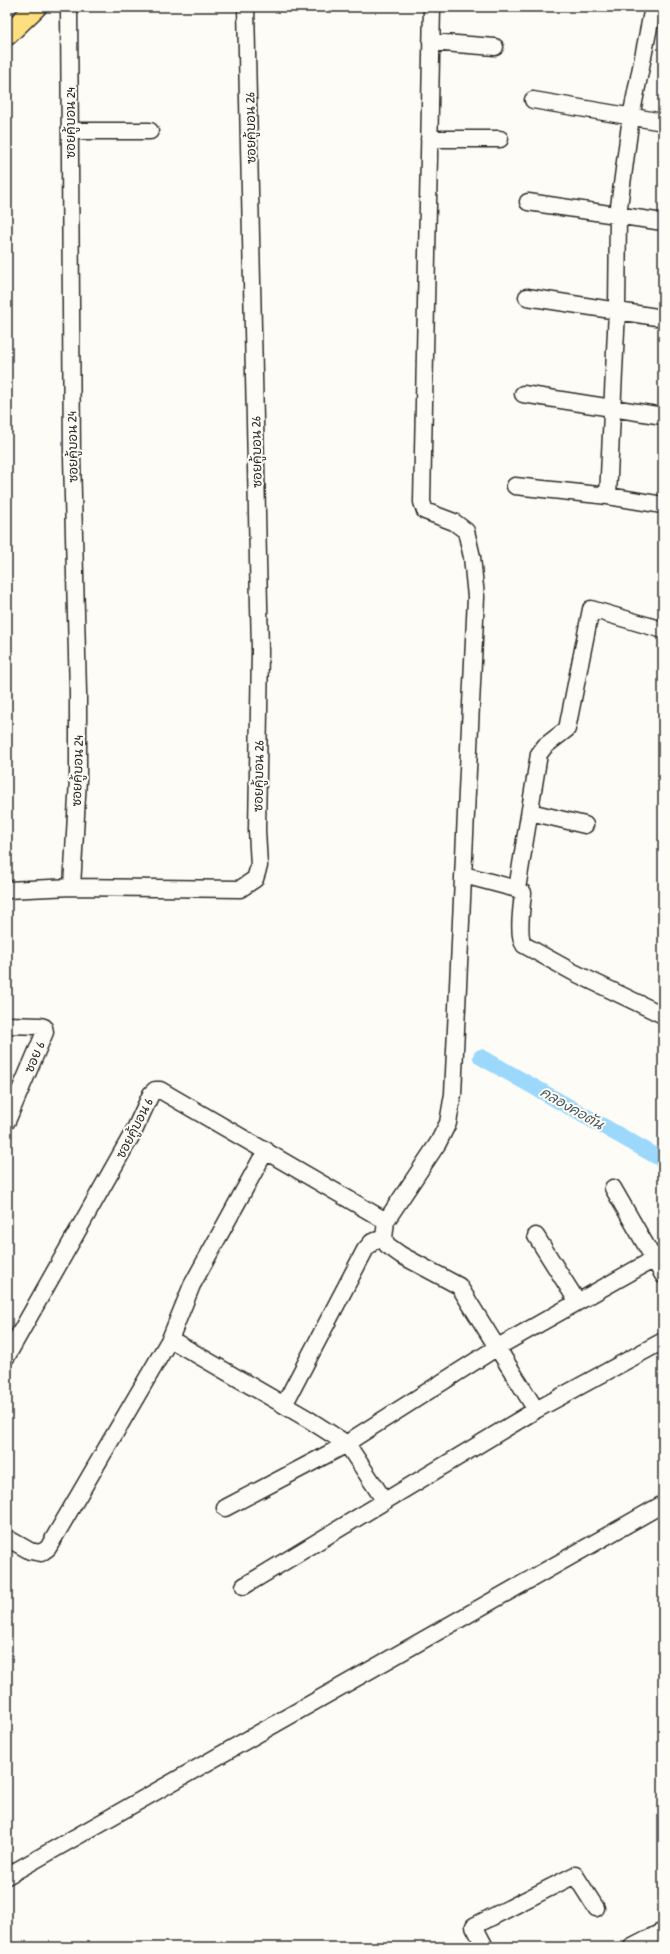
<svg xmlns="http://www.w3.org/2000/svg" width="670" height="1954" font-family="'Patrick Hand','Playpen Sans Thai',sans-serif">
<style>
.lines{fill:none;stroke-linecap:round;stroke-linejoin:round}
.canal{stroke:#9bd8fc;stroke-width:16}
.minor-casing{stroke:#2b2b2b;stroke-width:19}
.major-casing{stroke:#2b2b2b;stroke-width:23}
.minor{stroke:#fdfcf7;stroke-width:16}
.major{stroke:#fddf80;stroke-width:20}
.labels{text-anchor:middle;stroke-width:4;stroke-linejoin:round;paint-order:stroke}
.street-label{font-size:13px;fill:#2b2b2b;stroke:#fdfcf7}
.water-label{font-size:14px;font-style:italic;fill:#47565f;stroke:#fdfcf7}
</style>
<rect width="100%" height="100%" fill="#fdfcf7"/>
<filter id="ink" filterUnits="userSpaceOnUse"><feTurbulence type="fractalNoise" baseFrequency=".025" numOctaves="2"/><feDisplacementMap in="SourceGraphic" scale="8" xChannelSelector="R" yChannelSelector="G"/><feConvolveMatrix kernelMatrix="1 2 1 2 8 2 1 2 1" color-interpolation-filters="sRGB"/></filter>
<g filter="url(#ink)">
<g class="lines">
<path class="canal" d="M481,1057l182,103"/>
<defs>
<path id="minor" d="M69,7l3,450 6,236v86l-6,108
M432,7l-10,495 3,9 29,11 12,9 6,26 4,40 -23,497 -5,29 -10,20 -52,78 -2,17 3,7 14,10 58,31 77,124
M431,42l64,5
M533,100l130,22
M70,131h80
M429,139h71
M528,202l135,20
M527,297l136,21
M523,394l140,22
M515,486l93,10 55,9
M608,496l9,-186 1,-96 13,-97 22,-110
M530,812l55,13
M464,875l53,14 6,4c-1,12 -6,43 1,52l49,27 90,43
M517,889l22,-135 6,-8 22,-17 24,-120 72,21
M7,890l65,-3 168,2 15,-10 4,-13 -2,-36 3,-179 -14,-644
M7,1025l34,1 3,1 1,5 -38,89
M613,1188l50,87
M536,1236l41,65
M170,1339l138,80 39,25 37,56
M7,1356l127,-225 17,-37 4,-4h5l226,131
M284,1405l81,-155 7,-8 12,-4
M225,1508l122,-64 9,-7 140,-89 167,-94
M7,1538l23,13 11,2 7,-5 122,-209 22,-54 74,-135
M244,1586l292,-176 127,-69
M7,1876l656,-372
M485,1947l-11,-21 101,-51 21,33
M632,1947l31,-16"/>
<path id="major" d="M7,35l29,-28"/>
</defs>
<use href="#minor" class="minor-casing"/>
<use href="#major" class="major-casing"/>
<use href="#minor" class="minor"/>
<use href="#major" class="major"/>
</g>
</g>
<g class="labels">
<g class="street-label">
<text transform="translate(70 123) rotate(-90)" y="5">ซอยคู้บอน 24</text>
<text transform="translate(250 128) rotate(-91)" y="5">ซอยคู้บอน 26</text>
<text transform="translate(72 447) rotate(-91)" y="5">ซอยคู้บอน 24</text>
<text transform="translate(256 452) rotate(-91)" y="5">ซอยคู้บอน 26</text>
<text transform="translate(77 771) rotate(-88)" y="5">ซอยคู้บอน 24</text>
<text transform="translate(258 776) rotate(-89)" y="5">ซอยคู้บอน 26</text>
<text transform="translate(34 1057) rotate(-67)" y="5">ซอย 6</text>
<text transform="translate(134 1128) rotate(-63)" y="5">ซอยคู้บอน 6</text>
</g>
<g class="water-label">
<text transform="translate(572 1108) rotate(30)" y="5">คลองคอตัน</text>
</g>
</g>
<rect width="670" height="1954" fill="none" stroke="#fdfcf7" stroke-width="24"/>
<rect x="12" y="12" width="646" height="1930" fill="none" stroke="#2b2b2b" stroke-width="1.5" filter="url(#ink)"/>
</svg>
